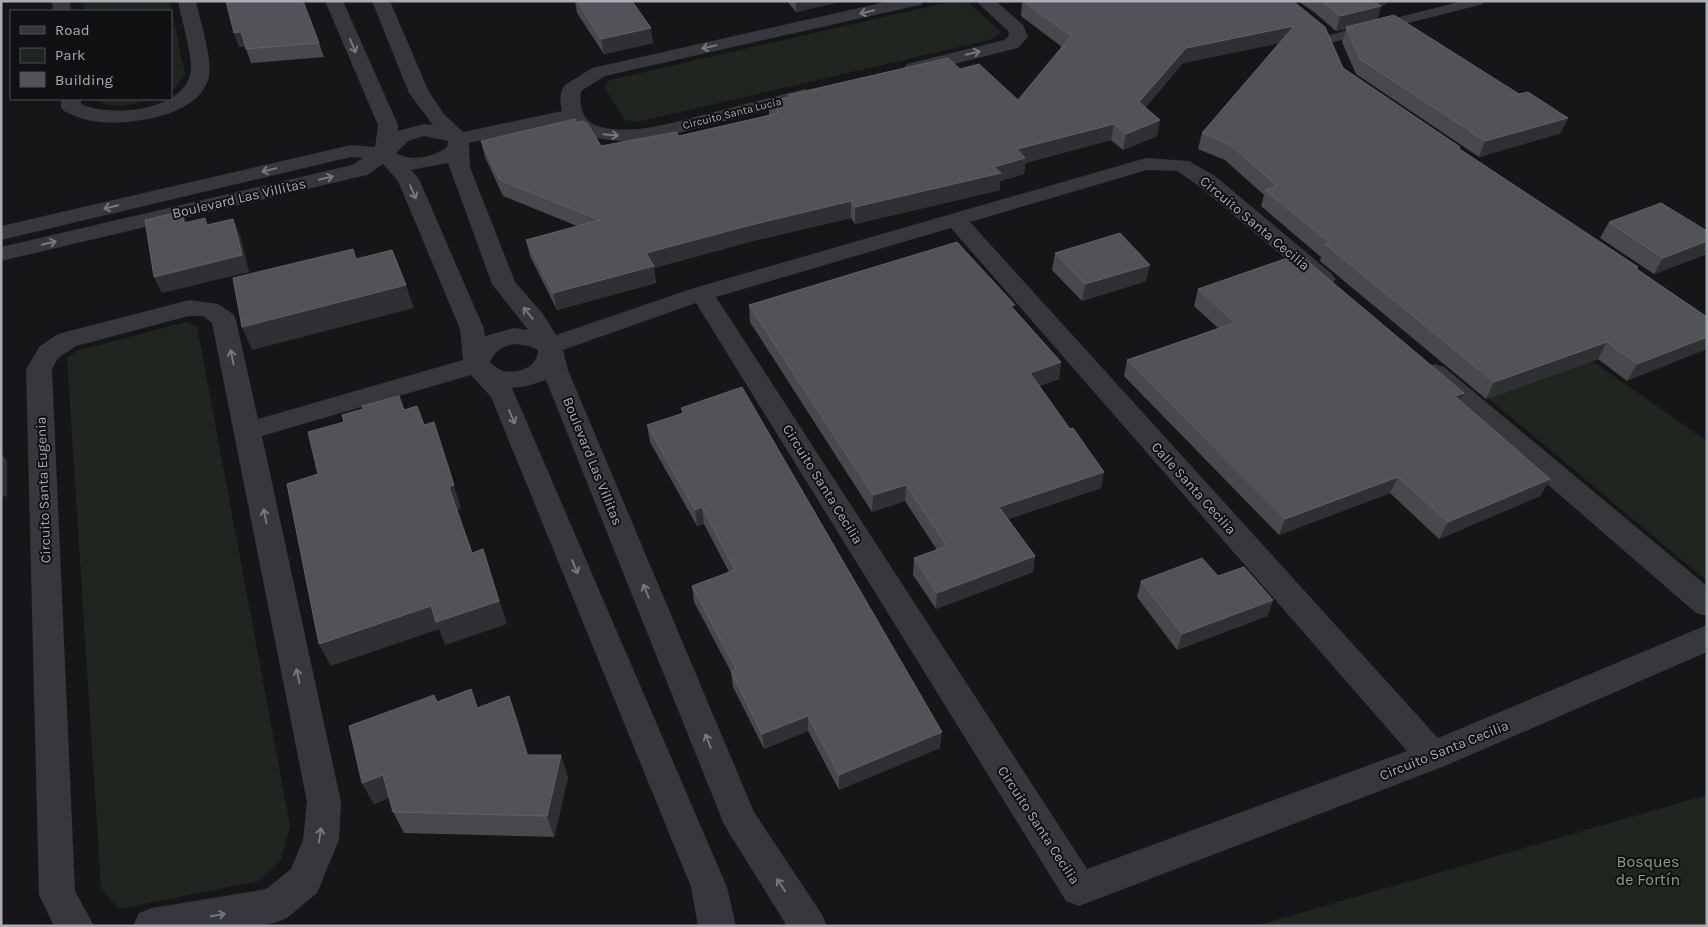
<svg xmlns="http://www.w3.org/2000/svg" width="1708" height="927" font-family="Karla,sans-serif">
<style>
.green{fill:#1e261f}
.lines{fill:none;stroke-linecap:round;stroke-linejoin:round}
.service{fill:#37383d;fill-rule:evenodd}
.minor{fill:#37383d;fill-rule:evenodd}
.wall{fill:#47494d}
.shaded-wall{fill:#2f3033}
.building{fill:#525359;stroke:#5f6168}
.oneway{stroke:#757881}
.labels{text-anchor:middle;stroke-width:4;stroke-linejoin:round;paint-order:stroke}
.far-street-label{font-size:11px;fill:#a8adb8;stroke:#111113}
.street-label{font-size:14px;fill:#a8adb8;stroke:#111113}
.near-park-label{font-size:16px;fill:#7fa381;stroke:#111113}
</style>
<rect width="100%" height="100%" fill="#161618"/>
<path class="green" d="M83,1h87l15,73 -10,14 -4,2v-79h-87z
M949,2l20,1 32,29 -11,8 -353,82 -12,-2 -21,-33 6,-7z
M97,99h58l-33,7 -19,-2z
M185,322l12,4 93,500 -9,34 -22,21 -140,28 -18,-21 -34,-530 10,-7z
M1592,361l115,80v140l-219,-183z
M1707,795v131h-452z"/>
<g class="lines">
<path class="service" d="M1462,1h22l-1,3 -153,39 -7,-4 2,-3z"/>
<path class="minor" d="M52,1h18l1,10h-18z
M178,1h18c4,21 18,59 12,79 -11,36 -76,45 -107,42 -13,-1 -26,-5 -37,-11l-3,-4v-8h20v5c30,14 107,7 110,-35 1,-14 -10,-52 -13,-68z
M325,1h18l55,124v6l26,-7 9,1 -24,-32 -37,-92h18l39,91 15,22 19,18 99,-21c-2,-9 -3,-18 3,-26l27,-17 298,-67h34l-3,4 -6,1 -310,70 -24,15c-2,16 2,32 20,36 35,9 75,-6 110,-14 31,-8 62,-16 93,-24l7,2 3,4 -3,4 -148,38 -37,5 -38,-5 -13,-7 -7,-8 -99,21 1,24 45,115 28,32 13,21 138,-47 445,-128 7,-2 43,3 26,15 117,98 4,5 -4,5 -8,2 -8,-2 -117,-98 -22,-15 -30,-1 -177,52 468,516 269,-113v27l-262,114 -366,140 -13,-5 -370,-598 -133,47 5,20 186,442 67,101 6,13h-40l-58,-93 -6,-11 -177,-442 -19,6 -15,2 215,499 9,39h-38l-7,-39 -200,-490 -20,-22 -209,61 79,366 -2,38 -22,53 -30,25 -13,5 -17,3h-124l6,-13 13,-5 114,-19 25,-20 12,-29 4,-38 -95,-479 -9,-7h-14l-113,30 -18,12 -6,11 23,522 19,35h-40l-15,-31 -13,-526 14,-23 18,-12 131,-34 29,4 15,10 3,6 22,99 205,-59 -3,-31 -62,-148 -15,-17 -16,11 -366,86v-14l351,-82 11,-7 -12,-1 -350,83v-14l350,-81 24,2 3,-22zM424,136l24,5 -1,6c-13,10 -37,15 -51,6l12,-12zM448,163l44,121 36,46 -14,-2 -29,8 -1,-7 -65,-150 -8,-9zM951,228l456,523 -320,118 -371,-572zM514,344l15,2 9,4c0,17 -19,24 -34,21 -5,-1 -10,-5 -14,-9 4,-11 13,-16 24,-18z
M976,1h20l27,24 5,12 -10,11 -104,26 -7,-2 -3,-4 3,-4 97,-24 5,-4 -1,-5z
M1435,364l9,3 263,219v30l-11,-3 -270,-234 -4,-6 4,-6z"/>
</g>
<path class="wall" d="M226,1l93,42 5,14 -73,6 -6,-17 -6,1z
M575,1h57l21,42 -49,11 -27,-41z
M787,1h56l-47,11z
M1022,1h271l50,67 117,79v2l178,118 -1,2 70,48 -80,64 -29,-22 -112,40 -166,-138 1,-4 -60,-51 3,-11 -39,-35 -27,-11 4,-16 77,-90 -96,20 -38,45 12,28 -34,14 -12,-10 -86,23 -1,11 -24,7v9l-145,34 -4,-6 -99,23 -98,27 2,15 -99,27 -27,-54 -4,-16 51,-14 -74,-30 -18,-39 -4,-16 96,-18 24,23 78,-10 90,-21v-13l19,-5v-2l172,-26 58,31 44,-53 -41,-31z
M1298,1h91l-8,6 -4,12 184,114 -82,24 -123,-83 -14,-32 4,-13 -10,2 -22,-19z
M1609,222l98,9v23l-53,20 -54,-36z
M1055,253l91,28 -64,20 -30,-31z
M1198,289l266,104 -4,8 90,78 -10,17 -101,43 -49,-46 -111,42 -155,-159 3,-16 91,-32 -24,-22z
M749,305l265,5 47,52 -2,17 -20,7 62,102 -93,31 27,37 -2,16 -97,37 -23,-34 1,-17 23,-8 -32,-49 -33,11 -122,-190z
M681,408l259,340 -101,42 -31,-59 -44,18 -31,-62 -2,-15 -37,-70 -2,-16 37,-14 -25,-48 -7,2 -47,-84 -3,-17 35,-12z
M1218,576l55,24 -6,16 -90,34 -40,-53 4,-16z
M437,702l41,5 39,11 11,37 40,22 -14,60 -150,-4 -11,-21 -4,-14 -15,6 -12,-21z"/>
<path class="shaded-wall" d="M796,1h47l-47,11z
M1372,1h17l-8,6 -5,14 -30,6v2l-10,2 4,-15z
M1294,26l-4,15 -107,22 -47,55 3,-16 47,-54z
M651,28l2,15 -49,11 -3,-15z
M241,32l5,14 -7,1 -5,-14z
M1568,118l-7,15 -82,24 6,-16z
M1160,120l-3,16 -34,14 3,-16z
M1114,124l-3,16 -86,23 -1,11 -24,7v9l-145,34v-17l139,-40 23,-18z
M851,201v17l-99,23 -98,27 2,15 -99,27 -4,-17 93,-40 105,-28z
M182,211l7,16 -5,-4z
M233,219l7,16 9,37 -87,21 -8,-16z
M1707,241v13l-53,20 9,-16z
M1150,265l-4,16 -64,20 3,-17z
M406,285l8,23 -162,42 -10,-23z
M1707,337v12l-80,32 10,-17z
M1607,342l-9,17 -112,40 8,-17z
M1061,362l-2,17 -31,11 2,-17z
M1464,393l-8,17 -1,-14z
M441,446l20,62 -4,2 -8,-23z
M1,453l6,8v35l-6,1z
M1104,472l-3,16 -104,35 2,-16z
M1398,477l-8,16 -111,42 6,-16z
M1550,479l-10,17 -101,43 9,-17z
M906,485l-1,16 -33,11 1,-17z
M702,507l2,17 -7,2 -2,-16z
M483,549l24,75 -62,21 -6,-16 -108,37 -12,-22z
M1035,556l-2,16 -97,37 1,-16z
M1273,600l-6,16 -90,34 5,-16z
M471,689l9,22 -3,-3z
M509,696l8,22 18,58 -8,-21z
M808,716v15l-44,18 -2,-15z
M942,732l-2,16 -101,42v-15z
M561,755l7,22 -14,60 -7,-21z
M383,775l11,21 -20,8 -12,-21z"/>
<path class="building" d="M226,1h77l16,42 -73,6 -5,-17 -7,1z
M577,1h55l19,27 -50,11z
M1023,1h270l32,26 18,41 117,79 -2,1 180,119 -3,1 72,49v20l-70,27 -30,-22 -113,40 -169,-138 5,-1 -65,-53 12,-4 -48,-42 -27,-11 92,-107 -108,22 -47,54 21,18 -34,14 -12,-10 -97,25 8,9 -31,9 7,6 -146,34 -4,-6 -100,24 -105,28 8,13 -101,27 -27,-53 74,-20 -100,-40 -19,-39 94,-22 2,4 5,-2 5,2 14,23 75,-14 3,4 100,-23 -10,-11 20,-5 -1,-2 160,-37 12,11 19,-5 39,36 53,-64z
M1322,1h51l8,5 -41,10z
M1394,15l125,79 9,-2 40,26 -83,23 -125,-82 -14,-32z
M1661,203l46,28v10l-44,17 -54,-36z
M182,211l2,12 21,-5 2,7 26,-6 9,36 -88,22 -9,-57z
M1120,233l30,32 -65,19 -30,-31z
M957,242l58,63 -4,1 50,56 -31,11 40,56 3,-1 31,44 -105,35 36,49 -98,37 -23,-35 33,-12 -41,-61 -33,10 -124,-190z
M353,249l3,10 36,-9 14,35 -164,42 -9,-49z
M1299,254l165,139 -9,3 95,83 -102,43 -50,-45 -113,42 -158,-159 108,-37 -37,-34z
M742,387l200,345 -103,43 -31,-59 -46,18 -31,-63 5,-2 -44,-83 43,-16 -33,-63 -7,3 -48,-85 37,-12 -3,-5z
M399,396l5,14 13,-4 7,19 10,-3 20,63 -5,2 23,66 11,-4 16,52 -63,21 -5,-16 -112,38 -32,-160 31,-10 -10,-42 36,-10 -2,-7 21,-6 -1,-3z
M1202,558l16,18 26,-9 29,33 -91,34 -41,-53z
M471,689l6,19 32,-12 18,59h34l-14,61 -154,-4 -10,-37 -21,8 -13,-57 85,-31 3,7z"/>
<defs><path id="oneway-shaft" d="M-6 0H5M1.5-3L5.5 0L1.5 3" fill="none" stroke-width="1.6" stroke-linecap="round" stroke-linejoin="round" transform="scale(1.25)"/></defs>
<g class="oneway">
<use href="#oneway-shaft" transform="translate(867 12) rotate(167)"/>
<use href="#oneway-shaft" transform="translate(353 46) rotate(67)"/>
<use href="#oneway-shaft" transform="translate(709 47) rotate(167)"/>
<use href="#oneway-shaft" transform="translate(973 53) rotate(-14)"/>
<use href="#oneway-shaft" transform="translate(611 135) rotate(5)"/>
<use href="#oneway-shaft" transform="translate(269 170) rotate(167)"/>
<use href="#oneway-shaft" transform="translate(326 178) rotate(-13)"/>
<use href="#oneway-shaft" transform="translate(413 192) rotate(67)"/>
<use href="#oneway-shaft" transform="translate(111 207) rotate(167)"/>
<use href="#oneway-shaft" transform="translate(49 243) rotate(-13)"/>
<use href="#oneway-shaft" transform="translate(528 313) rotate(-129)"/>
<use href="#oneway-shaft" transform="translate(232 357) rotate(-102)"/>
<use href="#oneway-shaft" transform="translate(512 417) rotate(67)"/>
<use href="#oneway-shaft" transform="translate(265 516) rotate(-102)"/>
<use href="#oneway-shaft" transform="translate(575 567) rotate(67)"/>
<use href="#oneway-shaft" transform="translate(646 591) rotate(-112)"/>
<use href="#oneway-shaft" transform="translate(298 676) rotate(-102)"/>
<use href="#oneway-shaft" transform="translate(708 741) rotate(-112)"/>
<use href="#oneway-shaft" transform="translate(320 835) rotate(-81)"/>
<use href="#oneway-shaft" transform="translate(781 885) rotate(-123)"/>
<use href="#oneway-shaft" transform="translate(218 915) rotate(-10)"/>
</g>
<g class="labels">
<g class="far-street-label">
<text transform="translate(732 113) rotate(-14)" y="4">Circuito Santa Lucía</text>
</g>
<g class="street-label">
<text transform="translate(239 198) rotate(-13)" y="5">Boulevard Las Villitas</text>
<text transform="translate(1255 223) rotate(40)" y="5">Circuito Santa Cecilia</text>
<text transform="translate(593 461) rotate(68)" y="5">Boulevard Las Villitas</text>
<text transform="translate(823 484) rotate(58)" y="5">Circuito Santa Cecilia</text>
<text transform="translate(1194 488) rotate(48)" y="5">Calle Santa Cecilia</text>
<text transform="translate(43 490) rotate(-92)" y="5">Circuito Santa Eugenia</text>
<text transform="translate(1444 750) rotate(-22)" y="5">Circuito Santa Cecilia</text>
<text transform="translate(1039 825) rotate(57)" y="5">Circuito Santa Cecilia</text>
</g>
<g class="near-park-label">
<text x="1648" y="867">Bosques<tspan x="1648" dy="18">de Fortín</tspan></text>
</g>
</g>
<rect width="1708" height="927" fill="none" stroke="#a8adb8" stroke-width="5"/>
<rect x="10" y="10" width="162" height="90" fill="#111113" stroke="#4d4f55"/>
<rect x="20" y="26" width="25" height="8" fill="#37383d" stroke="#4d4f55"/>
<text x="55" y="35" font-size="15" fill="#a8adb8">Road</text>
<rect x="20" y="48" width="25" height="15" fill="#1e261f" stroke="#4d4f55"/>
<text x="55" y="60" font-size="15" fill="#a8adb8">Park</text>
<rect x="20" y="72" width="25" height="15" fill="#525359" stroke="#4d4f55"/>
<text x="55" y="85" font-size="15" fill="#a8adb8">Building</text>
</svg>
